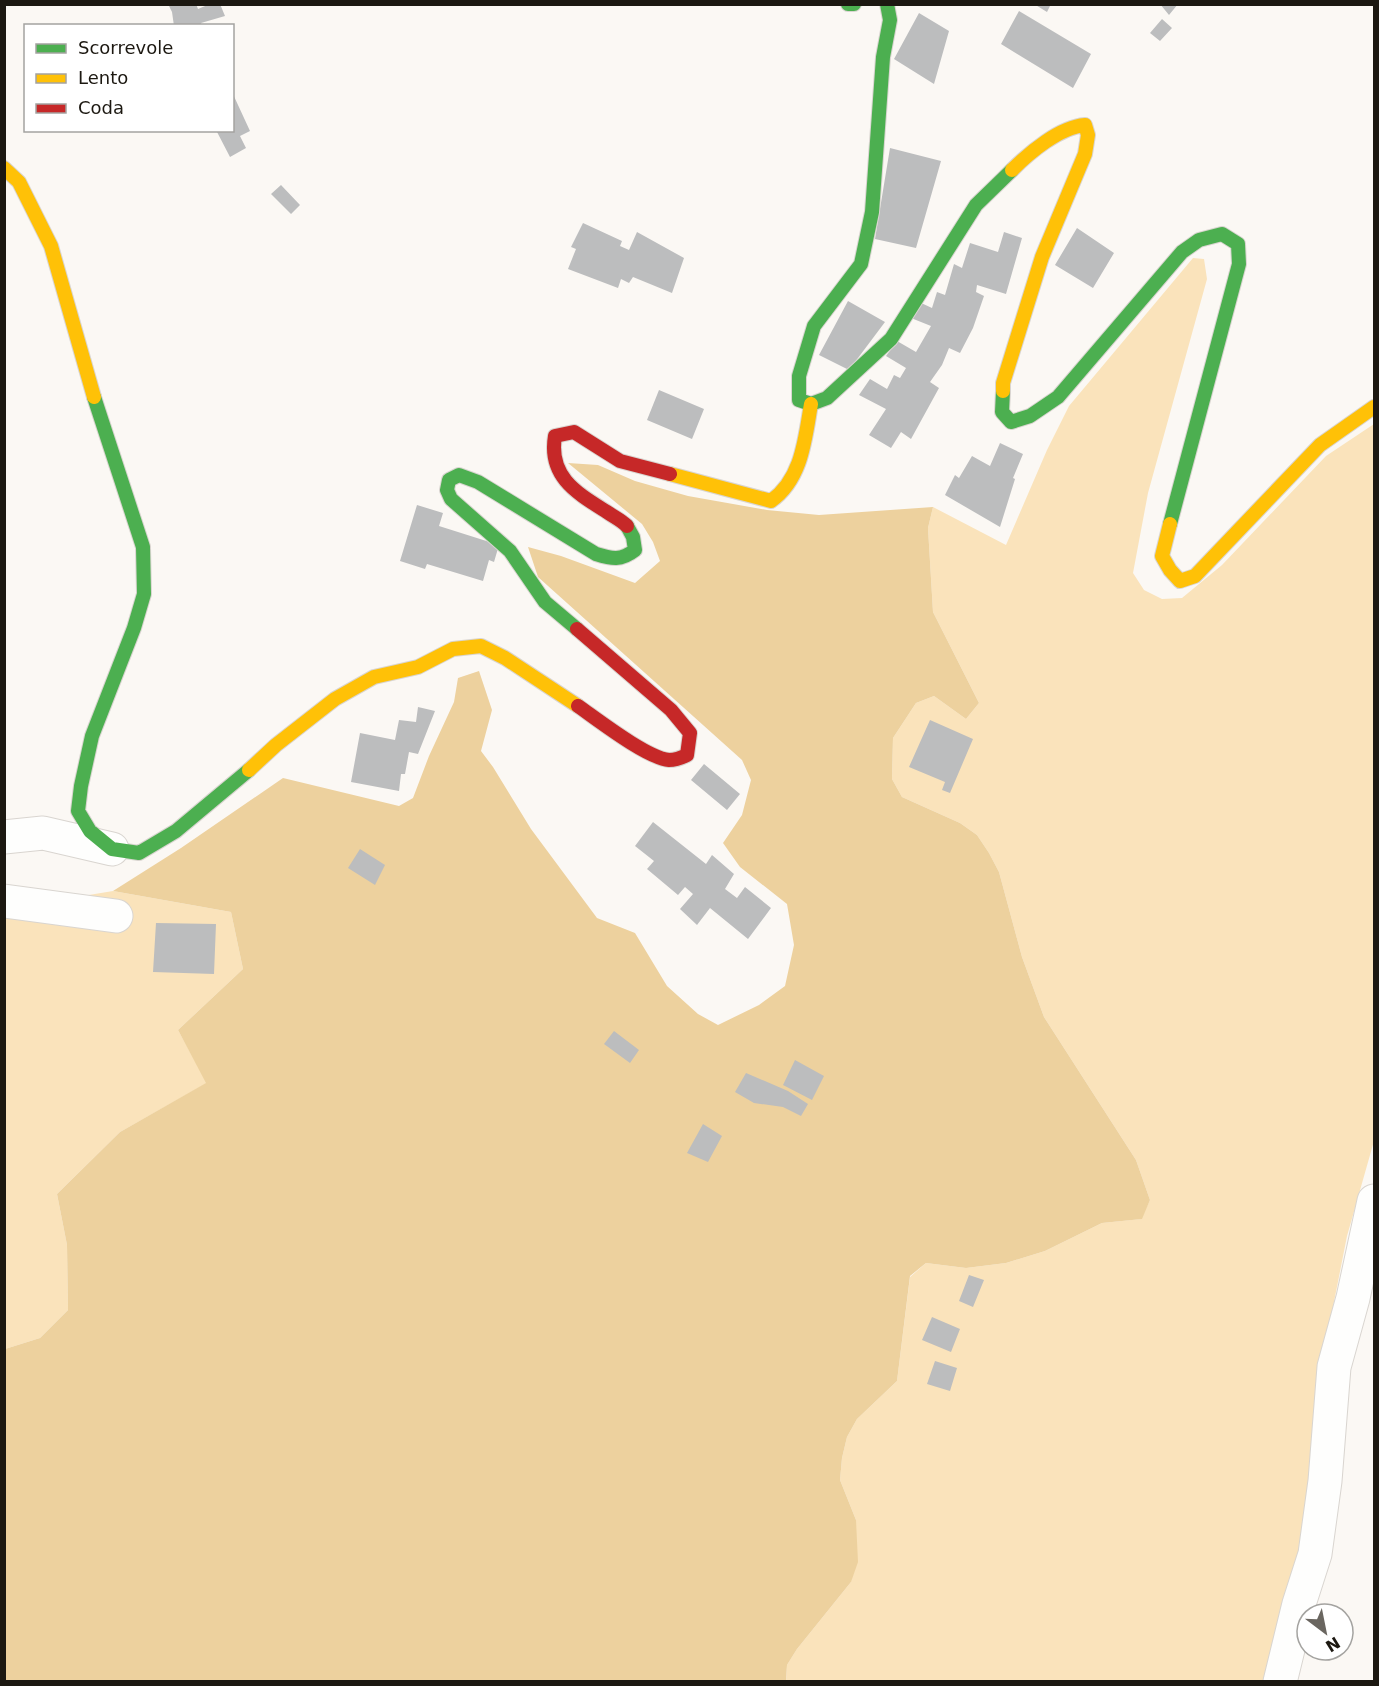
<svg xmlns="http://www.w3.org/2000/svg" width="1379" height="1686" font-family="'DejaVu Sans',sans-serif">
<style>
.green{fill:#fae3bb}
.forest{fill:#edd19e}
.building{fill:#bcbdbe}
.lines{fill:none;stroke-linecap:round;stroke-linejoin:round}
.street-casing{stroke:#d9d5d0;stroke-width:35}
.fast-casing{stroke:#d9d5d0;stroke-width:16}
.slow-casing{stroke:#d9d5d0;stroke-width:16}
.jam-casing{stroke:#d9d5d0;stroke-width:16}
.street{stroke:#fefefd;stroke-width:33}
.fast{stroke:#4caf50;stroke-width:14}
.slow{stroke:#ffc107;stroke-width:14}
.jam{stroke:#c62828;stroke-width:14}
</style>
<rect width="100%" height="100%" fill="#fbf8f4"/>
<path class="green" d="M1193,258l11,1 3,20 -59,214 -15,80 11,17 18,9 20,-1 40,-33 104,-109 48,-32v717l-27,95 -32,162 -4,121 -25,70 -22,92 -478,1 1,-17 10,-16 54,-67 5,-62 -16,-40 2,-22 5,-21 10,-18 40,-38 13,-104 16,-14 40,5 40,-5 39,-12 57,-28 39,-4 9,-19 -14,-40 -92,-143 -22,-60 -23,-85 -10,-19 -12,-18 -17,-12 -58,-26 -10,-18 1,-41 23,-35 18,-7 32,23 13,-16 -46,-91 -5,-84 5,-21 73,38 41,-95 22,-44z
M113,891l118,21 12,57 -65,61 29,53 -87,49 -63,62 10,51 1,65 -28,28 -35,11 -1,-440z"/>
<path class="forest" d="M568,463l30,2 37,16 53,15 79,14 52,5 114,-8 -5,21 5,84 46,91 -13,16 -32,-23 -18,7 -23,35 -1,41 10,18 58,26 17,12 12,18 10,19 23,85 22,60 92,143 14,40 -8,19 -40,4 -57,28 -39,12 -40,5 -40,-5 -16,13 -13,105 -40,38 -10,18 -5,21 -2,22 16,40 2,42 -7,20 -54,67 -10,16 -1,16 -781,1v-333l35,-11 28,-28 -1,-65 -10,-51 63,-62 86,-49 -28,-53 65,-61 -12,-57 -118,-21 68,-43 102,-70 116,28 14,-8 16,-42 25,-54 4,-24 21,-7 13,39 -11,41 12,16 38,62 66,89 38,15 32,53 31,28 20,11 41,-20 26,-19 9,-41 -7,-41 -47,-37 -17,-24 19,-28 9,-35 -9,-20 -204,-183 -10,-30 33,9 74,27 25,-22 -7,-19 -11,-18z"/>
<path class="building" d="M168,4h28l2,5 12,-5h10l5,12 -24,7 1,3h-28l-2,-14z
M1034,4h17l-4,8z
M1160,4h18l-9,11z
M1019,11l72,43 -18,34 -72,-44z
M919,13l30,18 -15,53 -40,-25z
M1162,19l10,9 -12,13 -10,-8z
M232,92l18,39 -10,5 6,12 -16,9 -14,-27h16z
M890,148l51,13 -25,87 -41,-9z
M281,185l19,20 -9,9 -20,-20z
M583,223l39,18 -2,5 9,4 8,-18 47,26 -12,35 -39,-16 -4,6 -8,-4 -3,9 -50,-19 8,-20 -5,-2z
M1077,228l37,25 -21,35 -38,-23z
M1004,232l18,6 -16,56 -29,-9 -1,7 8,4 -11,32 -13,25 -11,-5 -7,17 -12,17 9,6 -28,51 -10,-7 -10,16 -22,-13 17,-26 -27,-14 11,-16 17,10 7,-14 6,3 6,-10 -20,-12 11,-15 19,11 15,-26 -20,-8 8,-16 13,6 5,-16 8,3 9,-31 8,4 8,-25 28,9z
M848,301l37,21 -36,48 -30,-15z
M659,390l45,19 -12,30 -45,-19z
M1000,443l23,11 -10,24 2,1 -15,48 -55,-32 10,-20 4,3 13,-22 18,10z
M417,505l26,8 -4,13 60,19 -5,17 -5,-2 -6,21 -56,-17 -2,5 -25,-8z
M418,707l17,4 -17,43 -9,-2 -4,22h-4l-2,17 -48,-9 9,-49 35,7 4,-20 17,2z
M930,720l43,19 -23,54 -8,-3 3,-8 -36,-15z
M704,764l36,30 -13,16 -36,-30z
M653,822l53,42 6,-9 22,19 -9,15 12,9 8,-11 26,21 -23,31 -38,-31 -13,17 -17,-16 13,-15 -8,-7 -7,8 -31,-26 7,-8 -19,-15z
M360,849l25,16 -10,20 -27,-17z
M156,923l60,1 -2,50 -61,-2z
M614,1031l25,19 -9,13 -26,-19z
M795,1060l29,16 -12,24 -29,-15z
M746,1073l42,18 20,13 -7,12 -18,-9 -29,-4 -19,-11z
M703,1124l19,12 -14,26 -21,-9z
M969,1275l15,5 -11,27 -14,-6z
M932,1317l28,12 -9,23 -29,-12z
M935,1361l22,7 -7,23 -23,-7z"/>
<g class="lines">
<defs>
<path id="street" d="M4,837l39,-4 69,16
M4,901l112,15
M1280,1682l19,-78 16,-50 10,-73 9,-114 19,-69 21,-97"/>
<path id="fast" d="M848,4h6
M887,4l3,16 -7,37 -11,155 -11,52 -47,62 -15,50v24l12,4 16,-6 64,-59 85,-134 36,-35
M1003,391l-1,21 9,10 19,-6 28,-19 124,-145 17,-12 23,-6 16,10 1,20 -69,260
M94,397l49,150 1,47 -10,34 -42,108 -11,50 -3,25 12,20 22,18 27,4 37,-22 73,-61
M577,629l-32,-27 -35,-51 -59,-52 -4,-9 2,-10 10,-5 19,7 118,72c16,5 25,7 39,-4l-2,-13 -6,-11"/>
<path id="slow" d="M4,168l15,14 32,64 43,151
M1003,391v-8l39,-126 43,-103 3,-19 -3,-10c-25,2 -55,27 -73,45
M670,474l101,27c31,-22 34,-62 40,-97
M1170,524l-8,32 8,14 10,11 15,-5 125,-131 54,-38
M249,770l27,-25 59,-46 39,-22 44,-10 35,-18 28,-3 24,12 73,48"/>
<path id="jam" d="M627,526c-6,-6 -13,-9 -20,-14 -30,-19 -59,-35 -52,-76l19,-4 46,29 50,13
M577,629l94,81 19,23 -3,22c-6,3 -12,5 -18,5 -22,-2 -71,-40 -91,-54"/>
</defs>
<use href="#street" class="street-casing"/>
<use href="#fast" class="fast-casing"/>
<use href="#slow" class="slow-casing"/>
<use href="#jam" class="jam-casing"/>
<use href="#street" class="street"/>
<use href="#fast" class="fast"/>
<use href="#slow" class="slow"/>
<use href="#jam" class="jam"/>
</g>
<rect width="1379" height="1686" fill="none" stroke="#1c1811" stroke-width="12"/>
<rect x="24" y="24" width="210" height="108" fill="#ffffff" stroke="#a4a3a0" stroke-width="1.5"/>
<rect x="36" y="44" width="30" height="9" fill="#4caf50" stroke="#a4a3a0" stroke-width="1.5"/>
<text x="78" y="54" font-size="18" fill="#1c1811">Scorrevole</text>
<rect x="36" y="74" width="30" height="9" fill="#ffc107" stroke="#a4a3a0" stroke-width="1.5"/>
<text x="78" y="84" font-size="18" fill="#1c1811">Lento</text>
<rect x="36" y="104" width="30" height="9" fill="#c62828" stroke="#a4a3a0" stroke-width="1.5"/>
<text x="78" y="114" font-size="18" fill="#1c1811">Coda</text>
<g transform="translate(1325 1632) rotate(148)"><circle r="28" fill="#ffffff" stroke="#a4a3a0" stroke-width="1.5"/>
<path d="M0-4.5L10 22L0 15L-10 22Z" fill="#6a6660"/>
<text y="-9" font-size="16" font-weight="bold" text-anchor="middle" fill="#1c1811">N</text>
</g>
</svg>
